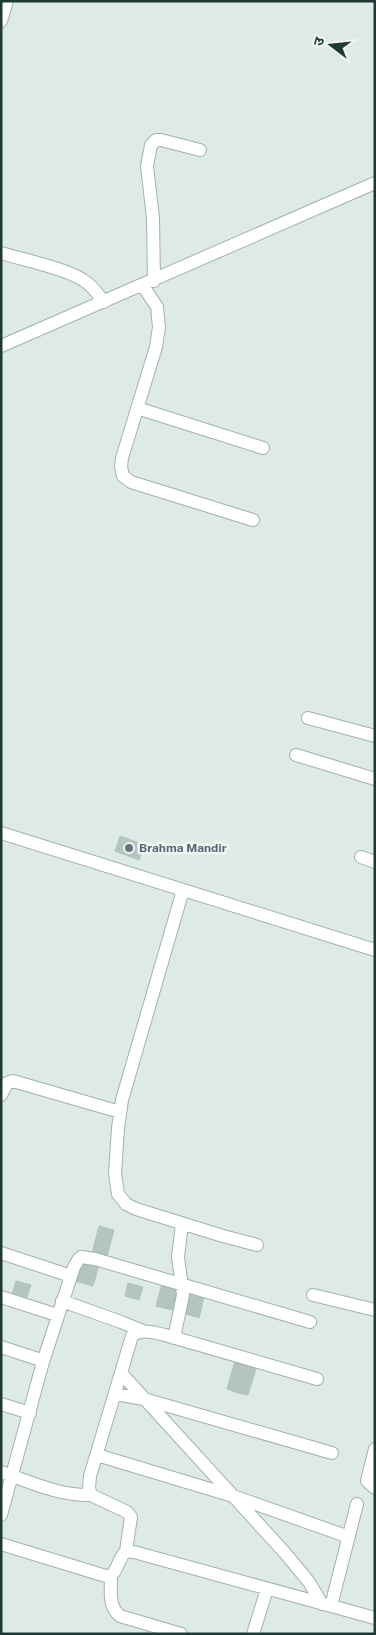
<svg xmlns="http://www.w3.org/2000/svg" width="376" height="1635" font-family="'Public Sans','Noto Sans Devanagari',sans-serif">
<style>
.building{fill:#b3c5be;stroke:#b0c4bc}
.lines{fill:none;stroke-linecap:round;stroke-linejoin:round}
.minor-casing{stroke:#a1b2ac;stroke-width:14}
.minor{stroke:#fff;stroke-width:12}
.worship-dot{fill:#6b7280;stroke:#eef7f3;stroke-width:2}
.labels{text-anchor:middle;stroke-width:5;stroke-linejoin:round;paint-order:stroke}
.worship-label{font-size:12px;font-weight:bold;fill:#5b616d;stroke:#eef7f3;text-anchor:start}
</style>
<rect width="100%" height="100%" fill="#deeae5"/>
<path class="building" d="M120,836l25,9 -6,15 -24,-9z
M99,1226l15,4 -7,26 -15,-3z
M82,1260l17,5 -6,21 -18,-5z
M16,1281l15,4 -6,18 -14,-5z
M128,1283l15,4 -4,13 -14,-4z
M162,1283l17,5 -7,22 -16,-4z
M191,1294l13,3 -5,21 -13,-4z
M235,1361l11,4 -8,28 -11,-4z
M246,1366l10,3 -8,26 -10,-2z"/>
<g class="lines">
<defs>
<path id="minor" d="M1,21l6,-20
M1,253c23,7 63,15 82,27 9,5 15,14 21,22
M154,281l-1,-63 -6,-52 4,-21 5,-5h5l39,10
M143,286l14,21 2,20 -3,20 -34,111 -1,9 2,9 8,6 122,38
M1,346l374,-163
M137,408l126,40
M308,718l67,18
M296,755l79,24
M1,833l374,117
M361,857l14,5
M183,890l-61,210 -4,28 -3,46 3,20 8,10 10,5 87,27 34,9
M1,1095l6,-12 6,-2 107,31
M1,1253l70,23
M313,1295l62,15
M1,1297l56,18
M62,1301l59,21 22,9
M174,1338l9,-43 -5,-38 4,-33
M1,1347l37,12 5,3 -42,153
M43,1362l31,-95 4,-7 3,-3 14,2 215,63
M121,1373l164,180 24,29 13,22
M115,1394l29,5 188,54
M1,1404l29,9
M375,1449l-8,32 8,7
M97,1455l136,41 116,41
M1,1472c30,10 58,24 90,23
M1,1544l108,33c9,-5 9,-19 17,-26l8,1 241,66
M126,1551l5,-34 -4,-5 -36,-17 -2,-7 1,-12 42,-140c10,-8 22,-3 33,-1l152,44
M111,1577c0,14 -3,29 9,39l61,18
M331,1606l26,-102
M253,1634l14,-45"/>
</defs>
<use href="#minor" class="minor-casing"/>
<use href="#minor" class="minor"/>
</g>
<circle class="worship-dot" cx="129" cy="848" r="5"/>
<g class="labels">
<g class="worship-label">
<text x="139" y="852">Brahma Mandir</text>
</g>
</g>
<rect width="376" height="1635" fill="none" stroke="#1f3a34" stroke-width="5"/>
<g transform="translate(331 45) rotate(286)" stroke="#eef7f3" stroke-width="4" paint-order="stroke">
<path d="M0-4L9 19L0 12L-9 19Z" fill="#1f3a34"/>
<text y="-8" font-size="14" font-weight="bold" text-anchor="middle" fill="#1f3a34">उ</text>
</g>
</svg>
